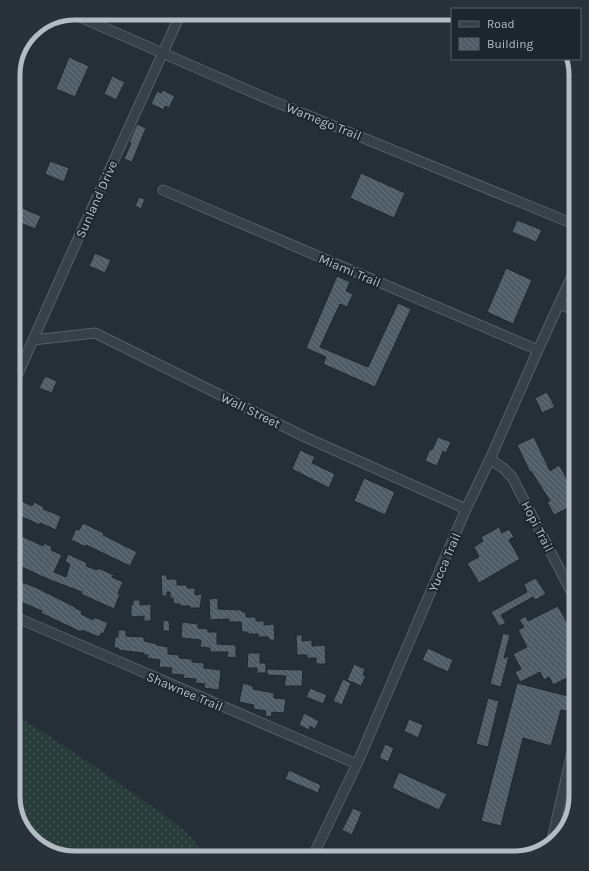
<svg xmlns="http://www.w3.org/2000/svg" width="589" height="871" font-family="Karla,sans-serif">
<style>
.grass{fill:url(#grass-dots)}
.building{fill:url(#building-back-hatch);stroke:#1f282f}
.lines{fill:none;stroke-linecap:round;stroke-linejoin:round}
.minor-casing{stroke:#565f66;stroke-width:11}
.minor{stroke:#384149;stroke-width:9}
.labels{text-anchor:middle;stroke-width:4;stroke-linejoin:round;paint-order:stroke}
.street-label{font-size:13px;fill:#b3bcc4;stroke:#1d262d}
.rim{fill:none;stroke:#b3bcc4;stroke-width:5}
</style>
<defs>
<pattern id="grass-dots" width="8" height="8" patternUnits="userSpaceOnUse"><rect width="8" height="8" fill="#293d3b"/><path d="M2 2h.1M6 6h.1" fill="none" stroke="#465756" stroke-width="1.8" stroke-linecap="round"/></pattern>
<pattern id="building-back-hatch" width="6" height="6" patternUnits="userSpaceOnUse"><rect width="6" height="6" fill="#505c66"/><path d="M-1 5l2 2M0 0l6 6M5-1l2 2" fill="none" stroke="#67717a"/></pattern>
</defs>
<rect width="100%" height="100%" fill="#252f38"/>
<path class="grass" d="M13,713c42,27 83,54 124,83 25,18 54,34 69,62h-135l-27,-8 -23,-23 -8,-31z"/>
<path class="building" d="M69,57l20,9 -14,31 -19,-8z
M112,76l13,6 -9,18 -12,-6z
M163,90l12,6 -6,12 -4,-2 -1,4 -13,-6 6,-13 4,2z
M137,124l9,4 -14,34 -8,-3 7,-16 -2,-1z
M50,161l19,7 -5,14 -19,-8z
M361,173l44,20 -11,25 -44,-20z
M139,197l6,2 -4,10 -6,-3z
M22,208l19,8 -6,13 -19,-8z
M517,220l25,10 -6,12 -24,-10z
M95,253l16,7 -6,13 -16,-7z
M506,268l26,12 -19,44 -26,-12z
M337,276l13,6 -4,9 7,3 -6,13 -7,-3 -20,43 48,20 30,-64 13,6 -36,78 -52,-23 3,-7 -20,-9z
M45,376l12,5 -5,12 -13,-5z
M547,392l8,15 -13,6 -7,-15z
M438,437l13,5 -5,11 -3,-2 -6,15 -12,-5 5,-12 2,1z
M534,437l16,34 9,-6 14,24 3,-2v17l-22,11 -7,-13 3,-1 -19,-30 -1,1 -13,-27z
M300,450l15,7 -3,6 23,11 -6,14 -37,-19z
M364,478l31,14 -10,23 -31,-14z
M13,497l19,9 2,-4 10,5 -1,2 18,7 -5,14 -16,-7v2l-27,-12z
M83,523l21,10 -1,2 34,17 -7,14 -44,-21v2l-15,-7 5,-11 3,1z
M499,527l3,6 7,-4 5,8 -5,3 11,19 -41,24 -12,-20 12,-6 -5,-10 9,-6 -2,-4z
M13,532l30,14 1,-3 8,4 -1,3 11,5 -8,17 12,5 4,-13 -5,-2 3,-8 19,9 -1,3 11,4 1,-2 16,7 -2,2 11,5 -5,11 2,1 -6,15 -33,-15 1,-2 -32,-12 -37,-17z
M161,575h6v4h10v6h10v3h8v7l7,-1 -2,14h-10v-2h-10v-2h-6l-1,-6h-3v-6h-3v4h-5z
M536,578l10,16 -11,6 -2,-3 -32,18 5,8 -7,3 -8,-14 36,-20 -3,-8z
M13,579l22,8 40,20v1l7,3 -1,3 12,6 1,-3 14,6 -5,11 -2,-1 -2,4 -17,-7 -1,2 -40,-19 1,-2 -21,-9 -2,2 -6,-3z
M218,598v11l24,1v2h4v5h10v4h8v4l10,-1 1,16h-6l-1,-3h-10v-3h-10v-2h-6l-1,-10h-12v-3l-19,1 -1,-21z
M133,600h7v5l11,-1v17h-7v-5l-13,1v-12h2z
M558,606l18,32v57l-9,-17 -14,7 -4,-8 -5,3 -4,-8 -20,10 -5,-10 6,-3 -8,-15 14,-7 -9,-17 6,-3 -5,-7 7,-4 2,5z
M163,620l6,1 1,10h-7z
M182,622l16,2v4l10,1v3h9v12l19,1v13l-9,-1 1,-5h-18v-4l-10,-1 1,-7 -20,-2z
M118,630h8v6l18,1v4l13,3v1l11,2v7l11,1v3l13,1v3l12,1v5l17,2 -2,20 -15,-2 1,-4 -10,-1 1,-4 -13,-1 1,-3 -13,-1 1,-6 -13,-1 1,-7 -13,-2 1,-3h-4v-2l-26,-3 1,-2h-5l1,-11h3z
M503,633l7,2 -6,23 5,-2 -8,31 -11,-3z
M296,635h6v6l10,-1v6l13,-1 1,19h-10v-6h-9v-3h-10z
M428,648l25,12 -5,12 -26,-12z
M248,653h12v10h6v10h-9v-5h-10z
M354,664l11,5 -2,6 3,1 -5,10 -14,-6z
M267,669l36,1 -1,16h-18l2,-10 -19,-1z
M343,679l8,4 -9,22 -9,-4z
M243,683l10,3v3l21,4v5l12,1 -2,14 -12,-1 -1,5 -6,-1 1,-5 -13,-2 1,-4 -15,-3z
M517,683l55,14 -4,14 -7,-1 -10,36 -28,-8 -22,88 -20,-5z
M310,688l17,7 -4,9 -17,-7z
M488,698l11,3 -11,46 -12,-3z
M304,713l15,8 -4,8 -5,-3 -1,4 -10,-5z
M409,719l14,6 -5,13 -14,-7z
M385,744l9,4 -6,14 -9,-4z
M289,770l32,15 -3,8 -33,-14z
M399,772l48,22 -8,16 -47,-22z
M353,808l9,4 -10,23 -10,-5z
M336,848l22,10h-27z"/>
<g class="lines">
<defs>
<path id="minor" d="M73,14l195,85 308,126
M163,190l375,160
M559,304l17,7
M33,340l62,-7 210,104 161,72
M13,385l54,-122 114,-250
M490,459l13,9 9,9 64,124
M13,616l344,148
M551,844l22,-96 3,-7
M312,858l45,-94 109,-255 24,-50 48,-109 38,-83"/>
</defs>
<use href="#minor" class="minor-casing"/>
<use href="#minor" class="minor"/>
</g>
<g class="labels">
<g class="street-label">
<text transform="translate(324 121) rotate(22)" y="5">Wamego Trail</text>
<text transform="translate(96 199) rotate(-66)" y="5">Sunland Drive</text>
<text transform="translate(350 270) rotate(23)" y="5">Miami Trail</text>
<text transform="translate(251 410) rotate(26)" y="5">Wall Street</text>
<text transform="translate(538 526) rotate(63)" y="5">Hopi Trail</text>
<text transform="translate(444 562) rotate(-67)" y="5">Yucca Trail</text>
<text transform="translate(185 691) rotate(23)" y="5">Shawnee Trail</text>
</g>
</g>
<path d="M0 0H589V871H0ZM75 20H514A55 55 0 0 1 569 75V796A55 55 0 0 1 514 851H75A55 55 0 0 1 20 796V75A55 55 0 0 1 75 20Z" fill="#293239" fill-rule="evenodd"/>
<path class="rim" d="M75 20H514A55 55 0 0 1 569 75V796A55 55 0 0 1 514 851H75A55 55 0 0 1 20 796V75A55 55 0 0 1 75 20Z"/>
<rect x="451" y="8" width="130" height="52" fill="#1d262d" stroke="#596269"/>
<rect x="459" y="21" width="20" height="6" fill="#384149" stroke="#596269"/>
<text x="487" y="28" font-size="12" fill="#b3bcc4">Road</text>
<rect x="459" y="38" width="20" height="12" fill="url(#building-back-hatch)" stroke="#596269"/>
<text x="487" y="48" font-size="12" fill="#b3bcc4">Building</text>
</svg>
